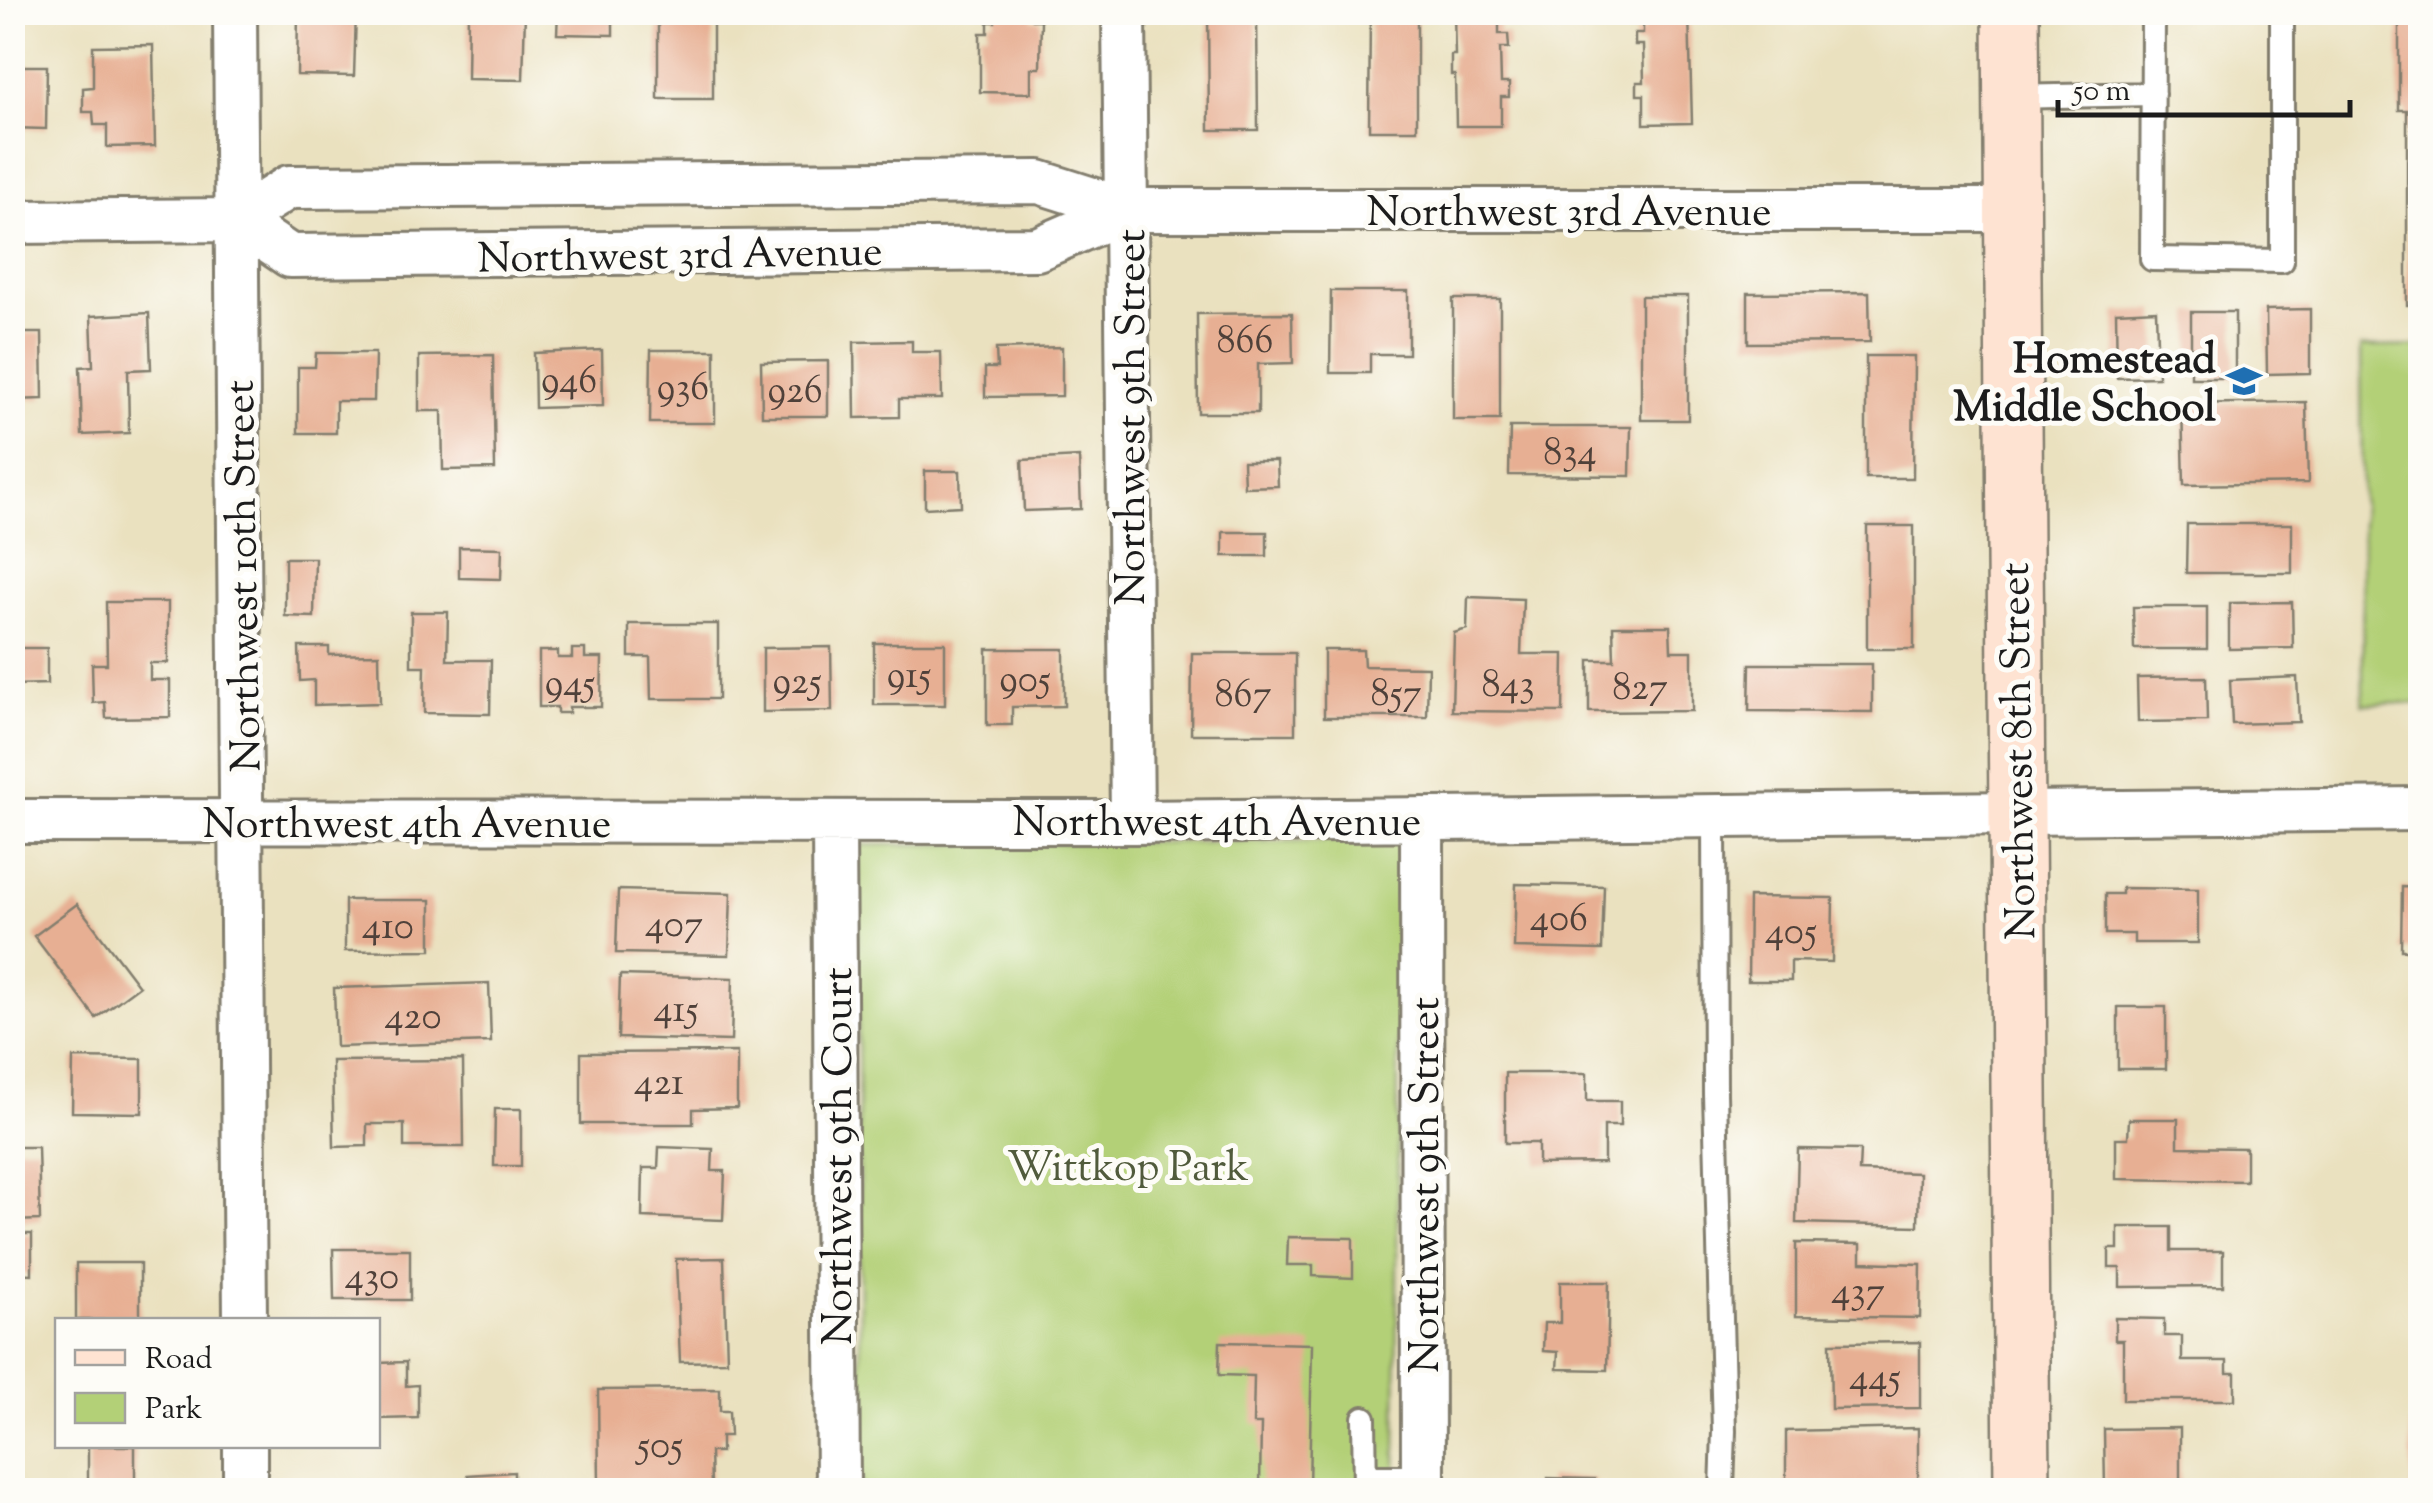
<svg xmlns="http://www.w3.org/2000/svg" width="2433" height="1503" font-family="'Sorts Mill Goudy',serif">
<style>
.green{fill:#b3d077;stroke:#68764a;stroke-width:2.5}
.building{fill:#e7af93}
.lines{fill:none;stroke-linecap:round;stroke-linejoin:round}
.lane-casing{stroke:#837e6e;stroke-width:28}
.street-casing{stroke:#837e6e;stroke-width:48}
.secondary-casing{stroke:#837e6e;stroke-width:60}
.lane{stroke:#fff;stroke-width:22}
.street{stroke:#fff;stroke-width:42}
.secondary{stroke:#fee3d2;stroke-width:55}
.labels{text-anchor:middle;stroke-width:10;stroke-linejoin:round;paint-order:stroke}
.number-label{font-size:38px;fill:#4f413a}
.street-label{font-size:42px;fill:#1c1c1c;stroke:#fdfcf7}
.poi-label{font-size:42px;font-weight:bold;fill:#1c1c1c;stroke:#fdfcf7;text-anchor:end}
.park-label{font-size:42px;fill:#515b3c;stroke:#fdfcf7}
</style>
<rect width="100%" height="100%" fill="#fdfcf7"/>
<filter id="ink" filterUnits="userSpaceOnUse"><feTurbulence type="fractalNoise" baseFrequency=".01" numOctaves="2"/><feDisplacementMap in="SourceGraphic" scale="20" xChannelSelector="R" yChannelSelector="G"/><feConvolveMatrix kernelMatrix="1 2 1 2 8 2 1 2 1" color-interpolation-filters="sRGB"/></filter>
<filter id="wash" filterUnits="userSpaceOnUse"><feTurbulence type="fractalNoise" baseFrequency=".0048" numOctaves="4" result="noise"/><feDisplacementMap in="SourceGraphic" scale="40" xChannelSelector="R" yChannelSelector="G"/><feGaussianBlur stdDeviation="2.25" result="paint"/><feColorMatrix in="noise" values="0 0 0 0 0 0 0 0 0 0 0 0 0 0 0 0 0 1.4 0 .05"/><feComposite in="paint" operator="in"/></filter>
<g filter="url(#wash)">
<rect width="100%" height="100%" fill="#eae1bf"/>
<path class="green" d="M2420,346v357l-57,1 -2,-357z
M1399,840l-3,650h-535l-4,-645z"/>
<g id="blocks">
<path class="building" d="M298,12h58l-2,64 -57,-1z
M468,12h57l-2,68 -56,-1z
M558,12h55v23l-56,-1z
M658,12h55v87h-55z
M995,12h37v8h9l-1,48h-9v25l-51,-1v-59h8v-11h7z
M1208,12h49l1,118h-49z
M1370,12h47v118h-48z
M1454,12h45v22h9l1,14h-9l1,35h8v14h-8v29h-45l-1,-51h-4v-20h4z
M1643,12h46l3,111 -48,1v-29h-7v-13h7l-1,-37h-8v-12h8z
M2399,12h21v293h-13v-195h-8z
M153,45l2,101 -48,1v-22h-13l-1,-13h-10v-24l10,-1v-41z
M12,66h35l-1,63 -34,-1z
M1331,291h77v63h-38v19h-40z
M1869,292l1,50 -122,1v-50z
M1641,296h47v124h-47z
M1453,299h47v121h-47z
M2310,309v64l-43,1 -1,-64z
M2156,310l2,67 -41,1 -1,-66z
M2191,312h44v66h-44z
M149,313l2,56 -23,1 1,63 -47,2 -2,-68 13,-1 -2,-50z
M1292,313l1,50 -35,1v49h-60l-1,-99z
M12,320h9v13h21l1,66 -31,1z
M912,341v11h29l1,47h-43v18l-44,1 -1,-76z
M1062,347v49l-77,1v-29h12l-1,-19z
M602,350l1,56 -68,2 -1,-55z
M651,350h64v73h-65z
M316,353h59l-1,48h-38v32h-38v-66h17z
M493,355l2,114 -52,1 -1,-59h-23v-55z
M1866,356h48l-1,122h-47z
M828,361v55h-66l-1,-54z
M2306,402l2,81 -124,2 -2,-81z
M1510,427h121l-1,49 -121,-1z
M1079,457l2,52 -57,2 -2,-51z
M1243,461h34l1,25 -34,1z
M925,471h35l1,35 -36,2z
M2187,524h105v49h-106z
M1867,526h47v123h-47z
M1223,532h44v24h-44z
M459,547l43,1 -1,31 -42,-1z
M285,558h30l-1,59 -29,-1z
M1468,597l55,2 -2,55h43l-1,58 -111,-1 2,-78 13,-4z
M106,602h62v61h-18v17h20v37l-64,1 -1,-16 -12,1 -1,-39h15z
M2292,602l1,46 -64,1v-46z
M2133,607h74v42h-73z
M411,612h37l-1,48h44l-1,54 -66,-1 1,-47h-14z
M629,624h89v75h-67l-1,-42h-21z
M1613,626h57l1,25h21v60l-103,1v-52h25z
M874,643h71v62h-71z
M299,647h30v8l50,-1 1,49 -66,2v-25l-14,1z
M831,647l1,64 -69,1v-64z
M12,648h35v36l-35,1z
M572,649h13v9h17l-1,49h-32v6h-12v-6h-18v-56h19v7h14z
M987,649h77v57l-52,1v18h-25z
M1324,650h39l1,16 64,1 -1,50h-103z
M1192,653h103v81h-104z
M1750,664h122v48l-123,-1z
M2206,677l1,44 -69,1 -1,-44z
M2297,677l2,45 -67,2 -2,-44z
M1516,884l88,2 -2,64 -88,-2z
M2402,887l18,1v62h-19z
M2122,888l76,1v54h-64v-9h-29v-40h17z
M618,890l113,3 -2,62 -113,-2z
M1749,897l84,1 -1,64 -41,-1v20h-43z
M345,900h86v50l-86,1z
M77,904l62,82 -43,32 -62,-82z
M620,975l113,3 -2,63 -113,-3z
M489,983l2,59 -155,5 -2,-59z
M2118,1007h48v62h-48z
M737,1052v56l-44,1v15h-112v-71z
M73,1058l69,1v54l-70,-1z
M463,1060l1,87h-60v-23h-37v22l-33,1 -2,-86z
M1505,1073h82v28h33v25h-16v37l-66,1v-21h-33z
M495,1109h26v57h-27z
M2129,1119h49v28l68,1v33l-130,-2v-41h12z
M12,1147h26l2,73 -28,1z
M659,1147l54,2 -1,22h13l-2,49 -81,-3 1,-49h15z
M1798,1149l62,1 -1,21 60,2 -1,53 -122,-3z
M2118,1227h53v24h52v35l-103,1v-19h-11v-19h9z
M12,1234h20v40l-20,-1z
M1288,1237l65,1v40l-40,-2v-11h-26z
M1796,1243l65,1v18l60,2 -1,54 -124,-2z
M333,1249h77v51h-76z
M724,1258l3,103 -47,1 -4,-103z
M76,1263h64v57h-64z
M1560,1282h49l-2,88 -50,-1 1,-17 -15,-1 1,-28h16z
M2115,1318l49,1v17h18v25h45v12h8v27h-112v-60h-8z
M1220,1342l92,2 -3,144 -49,-1 1,-63h-8l1,-48 -35,-1z
M1920,1342v66l-89,1 -1,-66z
M406,1362v24l12,-1v33l-40,1v-56z
M720,1389v22h9l1,25h-9v16h-11l1,33 -112,2 -1,-97z
M2420,1422v68h-8l-2,-67z
M1918,1428v62h-132v-59z
M2180,1428v62h-75l-1,-61z
M88,1446h47v44h-47z
M514,1472v18h-45l-1,-15z
M1548,1478l47,1v11h-47z"/>
</g>
</g>
<g filter="url(#ink)">
<use href="#blocks" fill-opacity="0" stroke="#837e6e" stroke-width="2.5"/>
<g class="lines">
<defs>
<path id="lane" d="M2153,12l-1,247 130,2v-249
M2011,97l142,-3
M1714,817l1,277 9,337 -2,59
M1364,1418l1,72
M1365,1477h58"/>
<path id="street" d="M235,12l10,1308
M1124,12l8,810
M237,220l53,36 747,-7 90,-39
M12,222l225,-2 52,-33 750,-5 88,28h884
M1422,819l1,671
M12,821l1120,1 1288,-13
M834,822l4,668
M245,1446v44"/>
<path id="secondary" d="M2011,12l11,1478"/>
</defs>
<use href="#lane" class="lane-casing"/>
<use href="#street" class="street-casing"/>
<use href="#secondary" class="secondary-casing"/>
<use href="#lane" class="lane"/>
<use href="#street" class="street"/>
<use href="#secondary" class="secondary"/>
</g>
</g>
<defs>
<symbol id="school-bare" viewBox="-9 -9 18 18"><path d="M0-5L7-2L0 1L-7-2ZM-4 1L0 2.5L4 1V4Q0 6-4 4Z" fill="#1f6fb2" stroke="#fdfcf7" stroke-width="2.5" paint-order="stroke"/></symbol>
</defs>
<g fill-rule="evenodd">
<use href="#school-bare" x="2219" y="356" width="50" height="50"/>
</g>
<g class="labels">
<g class="number-label">
<text x="1245" y="352">866</text>
<text x="569" y="392">946</text>
<text x="683" y="399">936</text>
<text x="795" y="402">926</text>
<text x="1570" y="464">834</text>
<text x="909" y="687">915</text>
<text x="1025" y="691">905</text>
<text x="797" y="693">925</text>
<text x="570" y="695">945</text>
<text x="1508" y="696">843</text>
<text x="1640" y="699">827</text>
<text x="1396" y="705">857</text>
<text x="1243" y="706">867</text>
<text x="1559" y="930">406</text>
<text x="674" y="936">407</text>
<text x="388" y="938">410</text>
<text x="1791" y="943">405</text>
<text x="676" y="1021">415</text>
<text x="413" y="1028">420</text>
<text x="659" y="1094">421</text>
<text x="372" y="1288">430</text>
<text x="1858" y="1303">437</text>
<text x="1875" y="1389">445</text>
<text x="660" y="1457">505</text>
</g>
<g class="street-label">
<text x="1569" y="225">Northwest 3rd Avenue</text>
<text transform="translate(680 253) rotate(-1)" y="15">Northwest 3rd Avenue</text>
<text transform="translate(1129 417) rotate(-90)" y="15">Northwest 9th Street</text>
<text transform="translate(241 576) rotate(-91)" y="15">Northwest 10th Street</text>
<text transform="translate(2016 751) rotate(-91)" y="15">Northwest 8th Street</text>
<text x="1217" y="835">Northwest 4th Avenue</text>
<text x="407" y="837">Northwest 4th Avenue</text>
<text transform="translate(836 1156) rotate(-90)" y="15">Northwest 9th Court</text>
<text transform="translate(1423 1185) rotate(-90)" y="15">Northwest 9th Street</text>
</g>
<g class="poi-label">
<text x="2216" y="372">Homestead<tspan x="2216" dy="48">Middle School</tspan></text>
</g>
<g class="park-label">
<text x="1128" y="1180">Wittkop Park</text>
</g>
</g>
<rect width="2433" height="1503" fill="none" stroke="#fdfcf7" stroke-width="50"/>
<rect x="55" y="1318" width="325" height="130" fill="#fdfcf7" stroke="#a3a29f" stroke-width="2.5"/>
<rect x="75" y="1350" width="50" height="15" fill="#fee3d2" stroke="#a3a29f" stroke-width="2.5"/>
<text x="145" y="1368" font-size="30" fill="#1c1c1c">Road</text>
<rect x="75" y="1393" width="50" height="30" fill="#b3d077" stroke="#a3a29f" stroke-width="2.5"/>
<text x="145" y="1418" font-size="30" fill="#1c1c1c">Park</text>
<path d="M2058 100v15h292v-15" fill="none" stroke="#1c1c1c" stroke-width="5"/>
<text x="2073" y="100" font-size="30" fill="#1c1c1c" stroke="#fdfcf7" stroke-width="8" paint-order="stroke">50 m</text>
</svg>
